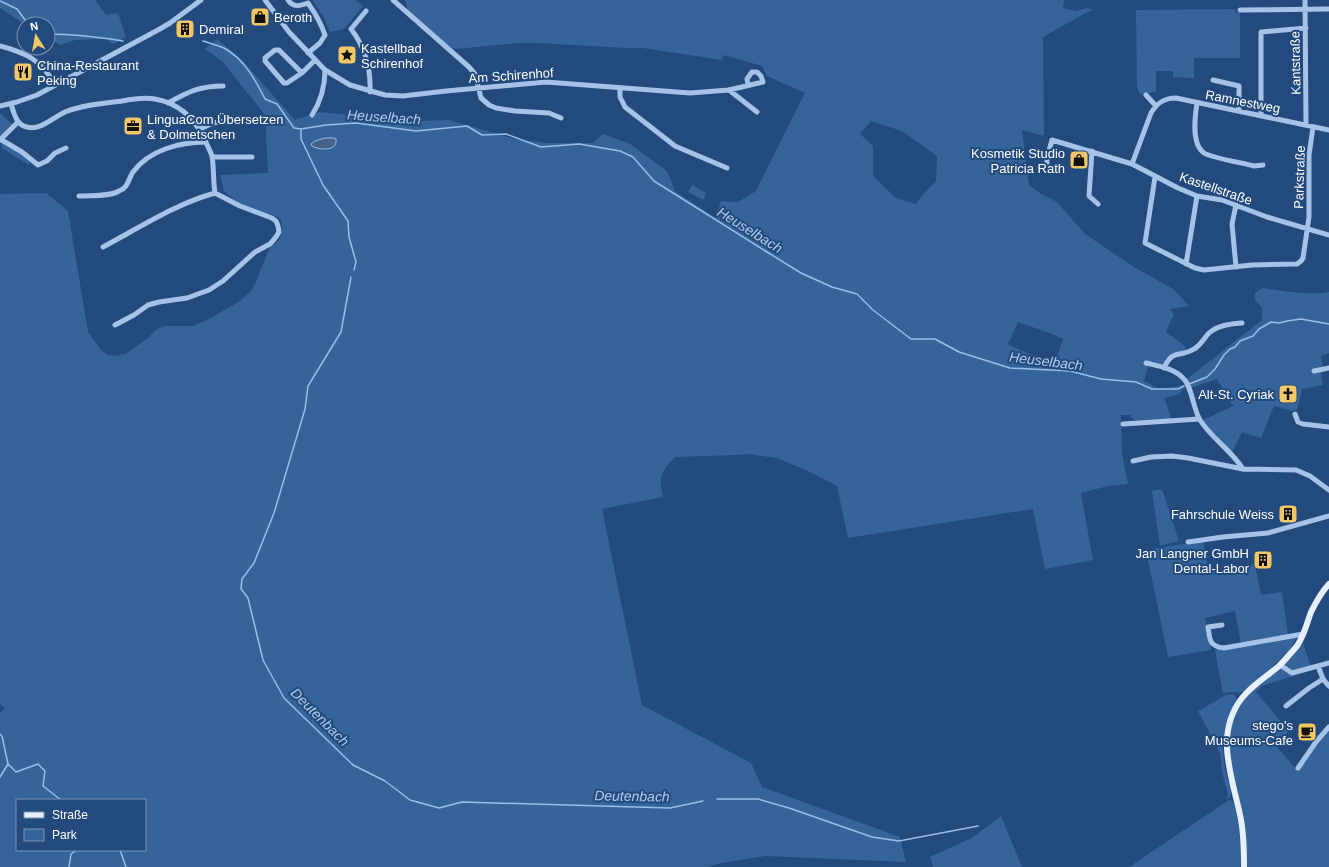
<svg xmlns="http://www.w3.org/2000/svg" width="1329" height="867" font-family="Arial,sans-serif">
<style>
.green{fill:#35649b;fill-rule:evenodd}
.water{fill:#456388;stroke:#99bee7}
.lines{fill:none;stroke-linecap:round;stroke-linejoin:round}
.stream{stroke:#99bee7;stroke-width:1.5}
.minor{stroke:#a5c3e6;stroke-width:5}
.major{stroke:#e6effd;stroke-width:6}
.labels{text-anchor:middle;stroke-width:4;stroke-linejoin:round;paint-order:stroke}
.poi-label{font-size:13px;fill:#fff;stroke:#224a7d;text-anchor:start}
.street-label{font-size:13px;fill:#fff;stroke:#224a7d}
.water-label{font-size:14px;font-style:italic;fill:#b0cdee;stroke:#224a7d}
</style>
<rect width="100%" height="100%" fill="#224a7d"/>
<path class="green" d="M0,0h95l11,15 12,-2 8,24 -13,7 -6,-5 -32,1 -15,5 -12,-7v-14h-24l-24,-16z
M313,0h42l8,6 -19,23 -14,3 -7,-16 -10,-15z
M405,0h659l-1,8 13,3 10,-3 7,1 -50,28 1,99 -22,-6 7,55 12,9 16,8 28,32 49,33 39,22 16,17 -19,3 4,5 -8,18 19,14 1,5c-16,4 -14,3 -25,15l-12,-3 -5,18 15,8 25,-4 1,2 -6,7 -15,4 8,21 -38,1 -4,-5h-9l1,39 6,30 -20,2 -27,7 12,67 -48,9 -12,-60 -185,29 -11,-52 -31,-16 -29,-12 -29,-4 -11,1 -62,2c-14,15 -17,19 -12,40l-61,12 40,196 109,58 11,24 138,50 6,25 -141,-6 -44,7 -13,4h-708v-154l5,-5 -5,-4v-510l46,-1 22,18 20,121 13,18 7,5 7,1 10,-2 22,-15 10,-10 7,-3h29l16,-7 31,-18 10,-9 5,-8 14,-35 10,-9 3,-8v-10l-4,-5 -40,-14 -14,-12 -4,-16 48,-2 -3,-58 -43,-54 -17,-12 12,-10 24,20 54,61 24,-8 101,9 29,-1 65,19 32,4h47l10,-9 27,10 37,27 8,20 41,27 5,-17 17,1 18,-11 49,-98 -38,-17 -5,-10 -38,-11 -2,5 -79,-12h-17l-88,-5h-21l-61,6 -5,-1 -43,-37zM871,121l31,10 35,25 -1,25 -13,13 -7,10 -20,-6 -23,-22v-30l-13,-12zM1018,322l34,12 11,5 -6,18 -3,2c-17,-2 -31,-7 -46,-15zM17,800h128v50h-128z
M1235,9v3h5v46h-46v20l-21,-1v-6h-17v20l-15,4 -4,-7 -1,-78z
M0,113l12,11 -7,10 -5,4z
M2,142l28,18 -1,5 -26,-16 -2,-2z
M692,185l14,8 -3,7 -15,-8z
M1263,288c21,3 45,8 66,4v61l-8,3 2,10 -3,1 3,18 -21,4 -5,21 -5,1 -18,-5 -13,32 -19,-6 -10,21 -31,-32 32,-15 -16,-27 -27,9 -3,-9 75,-59v-13l-6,-5 -2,-7 2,-3z
M1162,489l17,52 -19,5 -8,-55z
M1203,541l6,32 46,-9 6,31 21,-3 6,43 -47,9 -6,-33 -30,7 6,32 -43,7 -22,-107z
M1293,637h4c-9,20 -26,30 -42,44 -4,3 -7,8 -12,10 -6,4 -12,-2 -20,3l-8,-44z
M1303,643l9,27 -50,16 -6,6 33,39 -14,14 23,26 17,-23 14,-17v136h-83l-14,-87 -4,-43 6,-21 10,-16 9,-11 37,-30z
M1234,694l3,5c-13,25 -17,46 -11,74 2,8 7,17 4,24l-4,3 2,-5 -6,-23 -2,-19 -22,-42 28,-16z
M1229,800l4,1c6,22 9,43 7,66h-111z
M1001,816l21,51h-89l-3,-10 42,-19z"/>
<path class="water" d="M325,138h9l2,1c2,13 -17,11 -24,7l-1,-2 4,-3z"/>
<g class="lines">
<path class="stream" d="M0,1l17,8 11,15
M48,34c25,0 50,3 75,7
M203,41c6,2 14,4 21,7 20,11 31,31 41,51l12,5 17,24 7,1v10l22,46 25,36 1,16 7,25 -2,8
M301,129l25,-4 30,-2 60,8 51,-5 15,9 24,-1 35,13 38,-3 41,7 13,6 21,24 113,71 34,21 31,14 25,7 16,16 38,29h24l24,13 51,16 60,3 31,8 35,3 16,7h26l6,-3
M351,277l-10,55 -33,54 -3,23 -31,104 -20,50 -12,16 -1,10 7,9 15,62 21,38 69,67 32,16 25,19 29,8 23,-6 208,6 33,-7
M1189,384l18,-7 8,-8 9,-14 6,-6 5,-2 5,-6 13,-5 6,-7 12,-7 8,1 8,-2 14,-2 28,5
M0,734l2,2 6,28 8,8 22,-8 7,7 -2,15 18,14
M0,777l8,-13
M717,799h41l31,9 83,29 27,4 79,-15
M120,850l6,17
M69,867l2,-13 6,-4"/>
<path class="minor" d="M265,0l24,32 36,38 25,15 35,10 18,1 43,-5 100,-9 144,11 39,-3 34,-8 -2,-6 -4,-4h-5l-5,7 1,6
M288,0c5,8 12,6 20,3 7,10 13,20 17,32l-5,8 -12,10
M393,0l76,67 6,7 6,24 8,7 7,3 19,3 34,2 12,5
M1305,0l1,125
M1240,10l89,-1
M366,11l-15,18c14,18 20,40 19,63
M0,46c26,7 42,14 55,39
M302,73l-23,-23h-4l-10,8v3l19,22h3l15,-10 13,-13
M1213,80l26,6v25
M620,88v9l5,10 50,39 52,22
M729,90l28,22
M1146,95l10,11
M168,103c20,-11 31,-17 55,-17
M1197,103c-2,13 -6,41 7,50 8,5 39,10 50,13l9,-1
M11,104c3,9 5,21 16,23 13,4 27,-10 38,-15 17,-7 39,-9 57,-11 10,-2 23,-4 33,-2 24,4 40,20 50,41 2,5 5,10 7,16 2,12 1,25 3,37l25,13 32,12 4,3 2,5 1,6 -3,5 -6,7 -15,8 -32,29 -14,9 -22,8 -28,4 -11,3 -14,10 -19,10
M0,106l17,-4 20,-7 121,-65 12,-7 31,-23
M312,115c9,-14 13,-28 13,-45
M1261,116v-84l45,-4
M200,129l13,-6 26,-5
M0,139l22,13 16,13 9,-4 8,-8 11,-5
M0,140l18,-18
M1092,151l-3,45 9,8
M212,157h40
M1132,164l19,-51c6,-10 13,-15 25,-15l153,32
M1047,170v-12l5,-18 80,24 46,24 19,8 25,4 45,17 62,18
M1155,177l-10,66 50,25 9,2 48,-5 45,-1 4,-3 2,-3 6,-41v-62l4,-28
M79,196c12,-1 30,1 40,-5 10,-4 9,-12 14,-19 16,-22 47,-30 73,-30
M103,247c36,-19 72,-43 112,-54
M1186,264l11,-68
M1236,267l-4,-43 4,-19
M1146,363c12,3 27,5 37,15 9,8 10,31 17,42 12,19 32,31 43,49
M1164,368c9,-20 16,-10 30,-19 7,-4 10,-11 15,-16 9,-8 22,-9 33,-10
M1314,371l15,-3
M1295,414l3,8 5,2 26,3
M1123,424l76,-5
M1133,461l18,-4 21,-1 16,2 55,11 53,1 14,6 19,14
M1188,542l35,-5 45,-4 61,-17
M1222,625l-14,2c2,13 1,19 16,21l79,-14
M1280,665l12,8 37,-10
M1318,666l5,13 6,7
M1286,706l23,-18 14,-9
M1298,768l18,-26 13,-15"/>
<path class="major" d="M1244,867c0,-17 0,-35 -4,-52 -8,-39 -26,-81 2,-117 10,-13 24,-21 37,-32 6,-6 12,-13 18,-20 7,-10 10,-23 14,-34 5,-10 10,-20 18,-28"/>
</g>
<defs>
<symbol id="shop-square" viewBox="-11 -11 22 22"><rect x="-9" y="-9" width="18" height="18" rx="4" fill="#f2c867" stroke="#224a7d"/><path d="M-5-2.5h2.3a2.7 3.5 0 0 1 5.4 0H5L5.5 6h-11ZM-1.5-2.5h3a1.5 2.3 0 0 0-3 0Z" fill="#111"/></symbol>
<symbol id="building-square" viewBox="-11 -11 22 22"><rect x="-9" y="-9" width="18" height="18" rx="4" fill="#f2c867" stroke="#224a7d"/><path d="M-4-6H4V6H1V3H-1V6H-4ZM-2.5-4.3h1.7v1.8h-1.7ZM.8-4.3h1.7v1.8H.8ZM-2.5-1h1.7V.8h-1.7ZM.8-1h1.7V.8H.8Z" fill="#111"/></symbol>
<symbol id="sight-square" viewBox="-11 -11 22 22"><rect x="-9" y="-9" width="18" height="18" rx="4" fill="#f2c867" stroke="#224a7d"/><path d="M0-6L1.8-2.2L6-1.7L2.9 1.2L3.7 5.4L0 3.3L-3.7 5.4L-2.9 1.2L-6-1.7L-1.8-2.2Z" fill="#111"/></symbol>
<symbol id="restaurant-square" viewBox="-11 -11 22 22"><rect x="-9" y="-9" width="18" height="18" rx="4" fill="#f2c867" stroke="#224a7d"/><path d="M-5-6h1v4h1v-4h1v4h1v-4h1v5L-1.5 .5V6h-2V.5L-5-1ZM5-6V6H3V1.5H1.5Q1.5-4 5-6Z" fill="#111"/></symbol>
<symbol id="office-square" viewBox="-11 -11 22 22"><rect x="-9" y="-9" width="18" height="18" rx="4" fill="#f2c867" stroke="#224a7d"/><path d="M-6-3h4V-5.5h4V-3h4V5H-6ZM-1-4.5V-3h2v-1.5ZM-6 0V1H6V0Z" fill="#111"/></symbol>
<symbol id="church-square" viewBox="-11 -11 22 22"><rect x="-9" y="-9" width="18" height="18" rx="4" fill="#f2c867" stroke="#224a7d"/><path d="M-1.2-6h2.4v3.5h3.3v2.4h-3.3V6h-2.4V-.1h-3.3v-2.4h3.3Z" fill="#111"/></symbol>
<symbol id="cafe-square" viewBox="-11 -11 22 22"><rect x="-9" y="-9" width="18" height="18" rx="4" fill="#f2c867" stroke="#224a7d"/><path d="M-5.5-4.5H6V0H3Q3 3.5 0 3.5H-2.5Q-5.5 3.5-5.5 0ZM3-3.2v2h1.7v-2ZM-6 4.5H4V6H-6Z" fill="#111"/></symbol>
</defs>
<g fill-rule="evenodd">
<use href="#shop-square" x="249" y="6" width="22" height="22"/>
<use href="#building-square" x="174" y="18" width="22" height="22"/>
<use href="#sight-square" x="336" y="44" width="22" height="22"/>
<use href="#restaurant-square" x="12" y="61" width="22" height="22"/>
<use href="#office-square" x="122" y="115" width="22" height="22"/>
<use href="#shop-square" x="1068" y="149" width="22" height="22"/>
<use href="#church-square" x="1277" y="383" width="22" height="22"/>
<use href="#building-square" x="1277" y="503" width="22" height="22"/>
<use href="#building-square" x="1252" y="549" width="22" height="22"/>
<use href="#cafe-square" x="1296" y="721" width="22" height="22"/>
</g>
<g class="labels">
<g class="poi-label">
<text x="274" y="22">Beroth</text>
<text x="199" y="34">Demiral</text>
<text x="361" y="53">Kastellbad<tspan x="361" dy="15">Schirenhof</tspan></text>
<text x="37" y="70">China-Restaurant<tspan x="37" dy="15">Peking</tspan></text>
<text x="147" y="124">LinguaCom Übersetzen<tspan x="147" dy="15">&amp; Dolmetschen</tspan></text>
<text x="1065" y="158" text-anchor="end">Kosmetik Studio<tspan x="1065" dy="15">Patricia Rath</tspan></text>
<text x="1274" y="399" text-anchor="end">Alt-St. Cyriak</text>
<text x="1274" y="519" text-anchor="end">Fahrschule Weiss</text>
<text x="1249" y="558" text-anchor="end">Jan Langner GmbH<tspan x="1249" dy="15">Dental-Labor</tspan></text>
<text x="1293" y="730" text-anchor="end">stego's<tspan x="1293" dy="15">Museums-Cafe</tspan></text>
</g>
<g class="street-label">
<text transform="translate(1295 63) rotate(-91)" y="5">Kantstraße</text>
<text transform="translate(511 75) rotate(-4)" y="5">Am Schirenhof</text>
<text transform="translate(1243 101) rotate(11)" y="5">Ramnestweg</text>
<text transform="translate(1299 177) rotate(-88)" y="5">Parkstraße</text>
<text transform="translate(1216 188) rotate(19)" y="5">Kastellstraße</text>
</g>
<g class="water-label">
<text transform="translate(384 117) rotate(4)" y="5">Heuselbach</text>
<text transform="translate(750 230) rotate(32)" y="5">Heuselbach</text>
<text transform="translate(1046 361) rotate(7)" y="5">Heuselbach</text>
<text transform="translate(320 717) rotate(45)" y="5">Deutenbach</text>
<text transform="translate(632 796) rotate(1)" y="5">Deutenbach</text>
</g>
</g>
<rect x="16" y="799" width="130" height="52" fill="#224a7d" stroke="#7a92b1"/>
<rect x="24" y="812" width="20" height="6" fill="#e6effd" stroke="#7a92b1"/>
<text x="52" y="819" font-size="12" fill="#ffffff">Straße</text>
<rect x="24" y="829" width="20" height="12" fill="#35649b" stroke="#7a92b1"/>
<text x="52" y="839" font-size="12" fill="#ffffff">Park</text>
<g transform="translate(36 36) rotate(349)"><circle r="19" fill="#224a7d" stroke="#7a92b1"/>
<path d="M0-3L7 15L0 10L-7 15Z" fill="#f2c867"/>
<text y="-6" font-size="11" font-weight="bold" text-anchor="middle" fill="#ffffff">N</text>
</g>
</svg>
